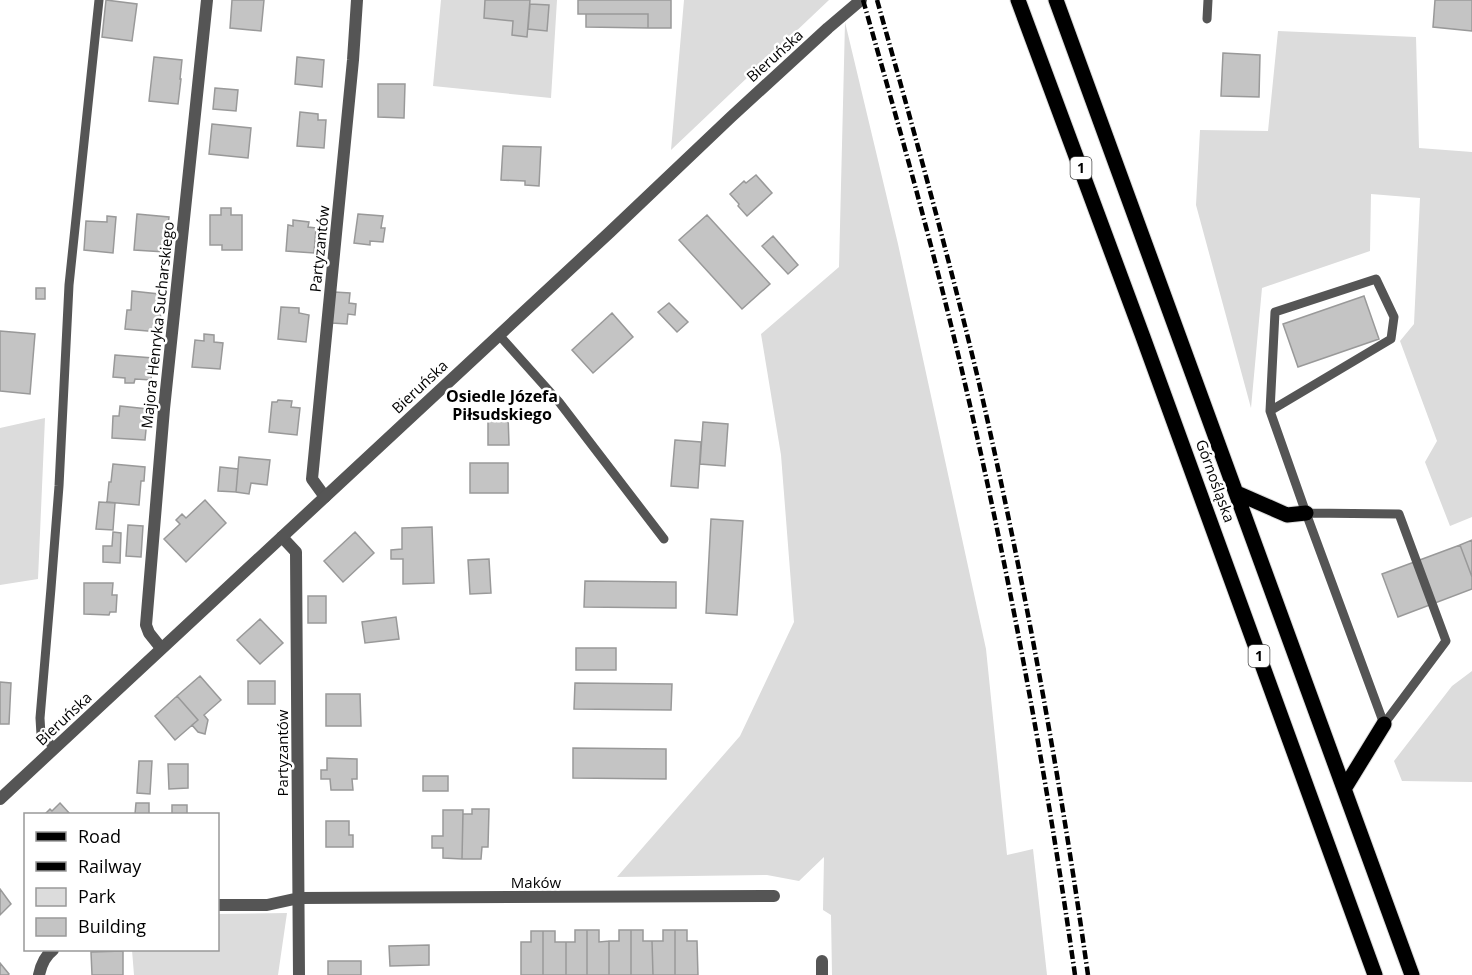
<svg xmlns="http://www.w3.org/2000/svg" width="1472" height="975" font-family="'Open Sans',sans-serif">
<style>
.green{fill:#dcdcdc}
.building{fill:#c4c4c4;stroke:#999;stroke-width:1.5}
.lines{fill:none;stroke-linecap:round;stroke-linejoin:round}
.primary-casing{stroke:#dbdbdb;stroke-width:17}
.service{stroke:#555;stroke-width:9}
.minor{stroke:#555;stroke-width:12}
.tertiary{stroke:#555;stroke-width:12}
.primary{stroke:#000;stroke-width:15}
.rail{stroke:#000;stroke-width:4.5;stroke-dasharray:9 3 1.5 3;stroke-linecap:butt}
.labels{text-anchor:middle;stroke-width:5;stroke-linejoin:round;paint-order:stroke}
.shield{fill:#fff;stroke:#4c4c4c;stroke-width:1.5}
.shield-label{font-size:14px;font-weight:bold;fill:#000}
.street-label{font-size:15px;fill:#000;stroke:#fff}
.neighbourhood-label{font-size:16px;font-weight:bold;fill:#000;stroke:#fff}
</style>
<rect width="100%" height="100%" fill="#fff"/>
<path class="green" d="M441,0h116l-6,98 -118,-12z
M684,0h145l-158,150z
M845,22l53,222 88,405 21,206 26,-6 14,126h-215l-1,-60 -8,-5 1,-53 -25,24 -32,-6 -150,2 123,-141 54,-114 -13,-167 -20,-121 78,-67z
M1278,31l138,6 3,111 53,4v365l-22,9 -25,-64 12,-21 -37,-100 14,-17 6,-126 -49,-4 -1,57 -108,37 -11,120 -55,-203 4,-75 68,1z
M45,418l-7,161 -38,6v-157z
M1472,671v111l-70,-1 -8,-20 58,-75z
M287,913l-9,62h-144l-2,-25h86v-36z"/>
<path class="building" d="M106,0l31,4 -5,37 -30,-4z
M232,0h32l-3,31 -31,-3z
M485,0h45l-3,37 -15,-2 1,-14 -29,-3z
M578,0h93v28h-23v-14h-70z
M1435,0h37v31l-39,-4z
M530,4l19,1 -2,26 -19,-2z
M586,14h62v14l-62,-1z
M1223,53l37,2 -1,42 -38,-1z
M154,57l28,3 -2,19h1l-3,25 -29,-3z
M297,57l27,3 -2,27 -27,-3z
M378,84h27l-1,34 -26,-1z
M215,88l23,2 -2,21 -23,-2z
M300,112l18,2v6h8l-2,28 -27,-2z
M212,124l39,4 -3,30 -39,-4z
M503,146l38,1 -2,39 -14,-1v-4l-24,-1z
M756,175l16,18 -25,23 -9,-10 1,-2 -9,-10 14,-13 2,2z
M221,208h10v7h11v35h-20v-5h-12v-30h11z
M137,214l32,3 -4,35 -31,-2z
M358,214l25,2 -2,12h4l-2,14 -13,-1v4l-16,-2z
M707,215l63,69 -28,25 -63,-69z
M107,216l9,1 -3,36 -29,-3 2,-29 21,1z
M293,220l16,2 -1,5 8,1 -2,25 -28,-2 2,-26 5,1z
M773,236l25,29 -10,9 -26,-28z
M36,288h9v11h-9z
M132,291l27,3 -1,19h3l-2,19 -34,-3 2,-19h4z
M334,292l16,1 -1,10 7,1 -1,11 -7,-1 -1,10 -15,-1z
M1364,296l15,43 -81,28 -15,-43z
M669,303l19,19 -11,10 -19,-20z
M281,307l18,1v5l10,2 -3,27 -28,-3z
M612,313l21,24 -40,36 -21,-23z
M0,331l35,3 -5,60 -30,-3z
M204,334l10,1v7l9,1 -3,26 -28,-2 3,-27 9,1z
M115,355l38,3 -2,22 -16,-1 -1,4h-9v-5l-12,-1z
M278,400l14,1 -1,6 9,1 -3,27 -28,-3 3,-30h5z
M120,406l28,3 -3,31 -33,-2 1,-22h6z
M488,414h20l1,31h-21z
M703,422l25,2 -3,42 -25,-2z
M675,440l26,2 -3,46 -27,-2z
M239,457l31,3 -3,25 -16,-2 -2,11 -13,-2z
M470,463h38v30h-38z
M113,464l32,3 -1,14h-3l-2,24 -32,-3 2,-20h2z
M220,467l18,2 -2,23 -18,-1z
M205,500l21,23 -40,39 -22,-23 16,-15 -4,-4 6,-6 4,4z
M99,502l16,1 -2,27 -17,-1z
M711,519l32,2 -6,94 -31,-2z
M128,525l15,1 -2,31 -15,-1z
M432,527l2,56 -31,1v-25h-12v-9l11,-1v-21z
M113,532l8,1 -1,30 -17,-1v-16h9z
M355,532l19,21 -31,29 -19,-21z
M1472,540v37l-12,-32z
M1460,545l12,32v12l-74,28 -16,-43z
M489,559l2,34 -21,1 -2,-34z
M585,581l91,1v26l-92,-1z
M84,583h29l-1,12h5l-1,17h-6l-1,3 -25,-1z
M308,596h18v27h-18z
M396,617l3,22 -34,4 -3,-21z
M260,619l23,24 -23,21 -23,-24z
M576,648h40v22h-40z
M200,676l21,24 -17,15 4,5 -3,14 -7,-2 -6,-7 6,-5 -21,-24z
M248,681h27v23h-27z
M0,682l11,1 -2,41h-9z
M575,683l97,1 -1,26 -97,-1z
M326,694h34l1,32h-35z
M177,696l21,24 -23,20 -20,-24z
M573,748l93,1v30l-93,-1z
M327,758l30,1v20h-5l1,11h-22l-1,-11h-9v-9h6z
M139,761h13l-2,33 -13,-1z
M168,764h20v24l-19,1z
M423,776h25v15h-25z
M60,803l10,11h-25l5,-5 2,2z
M136,803h13v11h-14z
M172,805h15v9h-15z
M472,809h17l-1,38h-6l-1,12h-19l1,-45h9z
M443,810h20l-1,49 -19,-1v-10h-11v-12h11z
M326,821h23v14h4v12h-27z
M0,889l11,15 -11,11z
M575,930h12v45h-21v-33h9z
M587,930h12v12l10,-1v34h-22z
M619,930h12v45h-22v-34h10z
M631,930h12v11h9l1,34h-22z
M663,930h12v45h-22l-1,-34h11z
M675,930h12v11h10l1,34h-23z
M531,931h12v44h-22v-33h10z
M543,931h12v11h11v33h-23z
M429,945v20l-39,1 -1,-20z
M123,951v24h-31l-1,-23z
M328,961h33v14h-33z
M0,963l9,11 -1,1h-8z"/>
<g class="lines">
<defs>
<path id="primary" d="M1018,0l125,337 232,638
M1056,0l356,975
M1237,493l50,22 19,-2
M1344,789l40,-65"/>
</defs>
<use href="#primary" class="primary-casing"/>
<path class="service" d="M1207,19l1,-19
M499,335l60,67 105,137
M1270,411l121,-72 3,-22 -18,-38 -101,33 -5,99 36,102 78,211
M1306,513l93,1 47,127 -62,83
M55,748l-14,-13 -1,-17 11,-130 8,-102 10,-201 30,-285"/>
<path class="minor" d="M325,497l-13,-18 41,-419 4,-60
M282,537l14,15 3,423
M161,648l-12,-15 -3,-8 18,-216 43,-409
M218,905h49l32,-7 475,-2
M39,975c2,-10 6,-19 14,-25
M822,975v-14"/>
<path class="tertiary" d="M0,799l610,-567 121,-115 97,-89 33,-28"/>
<use href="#primary" class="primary"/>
<path class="rail" d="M863,0c37,129 73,258 103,388 45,194 81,390 109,587
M877,0c36,127 71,254 102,383 45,196 81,393 109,592"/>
</g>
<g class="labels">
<g class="shield">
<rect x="1070.5" y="157" width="21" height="22" rx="4.5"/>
<rect x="1248.5" y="645" width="21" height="22" rx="4.5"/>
</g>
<g class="shield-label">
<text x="1081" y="173">1</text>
<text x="1259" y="661">1</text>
</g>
<g class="street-label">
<text transform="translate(775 56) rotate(-42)" y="5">Bieruńska</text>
<text transform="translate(320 249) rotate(-84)" y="5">Partyzantów</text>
<text transform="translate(158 325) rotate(-84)" y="5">Majora Henryka Sucharskiego</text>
<text transform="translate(420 387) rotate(-43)" y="5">Bieruńska</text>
<text transform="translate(1215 481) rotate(70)" y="5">Górnośląska</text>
<text transform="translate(64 719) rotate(-43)" y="5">Bieruńska</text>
<text transform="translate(283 753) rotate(-90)" y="5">Partyzantów</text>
<text x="536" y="888">Maków</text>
</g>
<g class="neighbourhood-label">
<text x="502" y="402">Osiedle Józefa<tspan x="502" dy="18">Piłsudskiego</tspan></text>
</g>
</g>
<rect x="24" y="813" width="195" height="138" fill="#ffffff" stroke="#999999" stroke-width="1.5"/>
<rect x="36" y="832" width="30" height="9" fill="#000000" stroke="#999999" stroke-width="1.5"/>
<text x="78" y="843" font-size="18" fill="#000000">Road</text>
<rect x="36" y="862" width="30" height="9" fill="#000000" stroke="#999999" stroke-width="1.5"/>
<text x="78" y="873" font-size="18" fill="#000000">Railway</text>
<rect x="36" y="888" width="30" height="18" fill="#dcdcdc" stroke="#999999" stroke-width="1.5"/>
<text x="78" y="903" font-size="18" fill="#000000">Park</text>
<rect x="36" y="918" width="30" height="18" fill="#c4c4c4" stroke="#999999" stroke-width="1.5"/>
<text x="78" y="933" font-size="18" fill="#000000">Building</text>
</svg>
